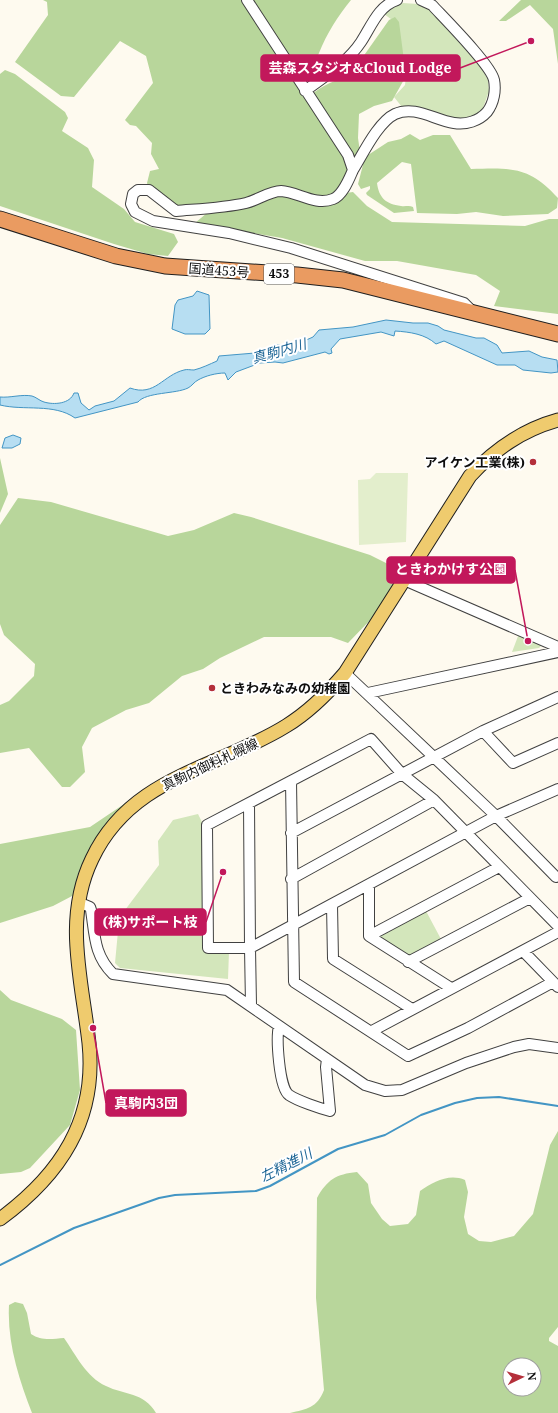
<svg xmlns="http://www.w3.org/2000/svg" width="558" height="1413" font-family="'Noto Serif','Noto Sans JP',serif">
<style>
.green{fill:#d3e6bb}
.forest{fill:#b8d69b;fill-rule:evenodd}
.pitch{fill:#e3eecc}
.water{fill:#b7def2;stroke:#4395c4}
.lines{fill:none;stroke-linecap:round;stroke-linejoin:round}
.stream{stroke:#4395c4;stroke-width:2}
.minor-casing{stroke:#414141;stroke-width:12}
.major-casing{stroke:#1f1f1f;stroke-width:15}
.highway-casing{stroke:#1f1f1f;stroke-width:17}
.minor{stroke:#fff;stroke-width:10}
.major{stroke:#efcb6e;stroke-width:13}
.highway{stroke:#ea9b61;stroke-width:15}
.poi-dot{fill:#b42f3a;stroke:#fff;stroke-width:1.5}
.labels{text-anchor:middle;stroke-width:4;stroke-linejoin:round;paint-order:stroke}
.shield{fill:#fff;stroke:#565656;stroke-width:1}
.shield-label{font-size:12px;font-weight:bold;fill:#0e0e0e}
.street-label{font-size:13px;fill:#0e0e0e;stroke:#fff}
.poi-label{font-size:13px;font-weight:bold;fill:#0e0e0e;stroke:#fff;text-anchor:end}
.water-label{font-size:14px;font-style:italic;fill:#1f6797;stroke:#fff}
.leader{fill:none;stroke:#c2185b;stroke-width:1.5}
.callout-dot{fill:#c2185b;stroke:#fff;stroke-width:1.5}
.callout{fill:#c2185b;stroke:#c2185b;stroke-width:1.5}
.callout-label{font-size:14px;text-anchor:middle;font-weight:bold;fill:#fff}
</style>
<rect width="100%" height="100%" fill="#fefaef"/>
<path class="green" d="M403,3l15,1 12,6 50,55 8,15 1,11 -6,17 -8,8 -15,4 -58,-13 -8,-10 11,-12 1,-9 -11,-54 -11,-8 6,-6z
M520,631l23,13 -4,4 -27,4z
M198,814l5,10 1,128h25l-1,27 -108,-11 -5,-5 5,-53h5l34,-45 -1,-24 15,-21z
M426,911l16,30 -33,16 -29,-18 1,-4z"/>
<path class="forest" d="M43,0h198l109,166c-16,32 -16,38 -52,25l-120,18 -27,-14 -4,-12 3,-12 9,-2 -8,-15 1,-11 -16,-17 -6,-1 -5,-5 28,-37 -7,-27 -26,-15 -46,56 -13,-1 -46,-34 33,-47 -1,-13z
M250,0h101c-13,16 -24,33 -32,53 -5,10 -6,23 -14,30z
M521,0h37v64l-5,-35 -23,-24 -24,16h-7z
M395,17l4,5 7,54 -14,25 -18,5 -15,8 -1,24 2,14 -2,4 -4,1 -42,-63c11,-8 22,-15 36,-16l41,-58z
M5,70l10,4 50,38 3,6 -6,13 26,17 6,12 -2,27 32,22 11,13 39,12 4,8 -10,14 -20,-2 -34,-10 -114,-38v-132z
M410,134l10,6 13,-5h17l21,34c41,-1 58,-3 87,29l-1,10 -9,6 -45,2 -27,-4 -19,2 -40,-1 -6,-49 -9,-2 -25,21c2,15 9,21 24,23 4,1 8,-1 12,1l1,4 -20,2 -27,-18 -1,-2 4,-4v-3l-9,3 -3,-5 7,-27 23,-15 13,-3z
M353,192l14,14 25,16 133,4 24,-7h9v95l-64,-8 6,-15 -24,-16 -79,-14h-32l-83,-23 -87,-15 12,-10 51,-10 18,-6h16l27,6 27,-10z
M0,458l8,36 -8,19z
M18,498l33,4 117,34 26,-6 40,-17 17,4 119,38 28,14 1,7 -21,36 -30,31 -17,-6h-67l-44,21 -17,11 -21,7 -33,27 -23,7 -34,18 -10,19 3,25 -15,15h-8l-33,-39 -29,5v-48l9,-4 25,-25 1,-12 -31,-29 -4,-11v-99z
M130,800l-34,38 -18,36 -4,21 -21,11 -53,17v-79l90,-17z
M0,990l11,10 51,19 14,11 4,60 -10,35 -40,43 -9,4 -21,2z
M558,1131v196l-9,11v3l9,5v67h-268c17,-4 27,-5 34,-23l-8,-92 1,-100c10,-18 19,-24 40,-26l11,12 3,19 11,16 8,7 18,-2 8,-9 4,-24c13,-9 29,-18 45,-11l3,12 -4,25 4,17 11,7 12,1 23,-6 19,-22 17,-69zM510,1365h24v24h-24z
M15,1302l8,2 4,9 4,21c10,7 21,5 33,4 12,17 22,39 42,48 18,9 38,6 50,27h-124c-13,-34 -25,-70 -23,-108z"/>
<path class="pitch" d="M376,473h32l-2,69 -47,3 -1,-65 12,-1z"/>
<path class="water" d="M197,291l12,4 1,34 -5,5h-20l-13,-5 3,-24 3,-5 15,-4z
M386,320l27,3h15l10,3 6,4 32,8h8l13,7 5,8 27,-2 13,6 15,3 1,12 -7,1 -28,-3 -8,-5h-18l-53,-24 -8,3c-11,-10 -26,-12 -41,-13l-1,5 -13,-4 -41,7 -9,10 1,4 -3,1 -4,-2 -42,11 -8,-1 -15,1 -24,9 -8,8 -3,-7c-9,0 -20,3 -27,7 -4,2 -6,6 -10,8 -12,6 -42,4 -50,14l-63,16c-21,-15 -51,-7 -75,-13v-8c10,1 22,-3 32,-1 4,1 8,5 12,6 10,3 26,2 30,-9h4l3,10 8,7 6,-4 19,-5 16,-13c25,9 33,-13 54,-18 3,-1 6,0 10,0 8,-2 16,-6 23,-9l2,-5 48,-4 10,-7h18l18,-8 6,-7 34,-3z
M13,435l8,3 -1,6 -8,4h-10l3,-10z"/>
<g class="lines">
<path class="stream" d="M0,1265l74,-37 85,-30 16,-3 81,-4 14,-5 68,-37 47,-14 36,-20 34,-12 22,-5 22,-1 59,9"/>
<defs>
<path id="minor" d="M247,0l101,155 5,15c-4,9 -10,25 -20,29 -18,7 -35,-7 -52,-8 -11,0 -23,9 -35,12 -22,5 -47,6 -70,8l-27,-21h-11l-5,4 -2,10 4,8 18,9 76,12 62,15 173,55 9,9
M305,91c20,-15 42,-28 56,-49 10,-15 17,-36 36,-42
M353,170c10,-16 25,-48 42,-56 20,-9 39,6 59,9 12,2 25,-2 33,-11 7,-9 9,-22 7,-32 -3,-15 -49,-61 -62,-75l-11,-5
M404,580l154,67
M345,673l151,143 60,61
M368,693l190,-41
M483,731l30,32 45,-20
M291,781l3,201 114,74 60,-28 85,-46
M249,803l1,145h-42l-1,-123 164,-86 31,35 32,26 124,126
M291,833l192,-102 75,-34
M291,879l143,-79
M369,885v51l82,52
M78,902l12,5 1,3c4,26 3,45 22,64l114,16 138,95 20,6 17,-1 64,-27 48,-16 15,-3 29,4
M332,905l1,54 79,50
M369,936l130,-69
M523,951l35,36
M408,962l122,-64
M251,1005l-1,-57 246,-132 62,-27
M279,1026c-3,12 0,62 10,69 9,6 30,13 41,16l-4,-44 1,-8
M372,1031l186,-99"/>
<path id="major" d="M0,1219c60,-44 97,-99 89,-176 -7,-63 -26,-124 3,-184 39,-83 125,-90 194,-133 23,-14 41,-32 59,-53l125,-197c25,-27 52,-46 88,-56"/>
<path id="highway" d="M0,219l116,37 49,10 132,9 46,5 215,54"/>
</defs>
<use href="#minor" class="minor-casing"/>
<use href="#major" class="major-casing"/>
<use href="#highway" class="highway-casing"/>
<use href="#minor" class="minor"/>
<use href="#major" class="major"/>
<use href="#highway" class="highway"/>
</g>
<g class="poi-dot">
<circle cx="533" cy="462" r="4"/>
<circle cx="212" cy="688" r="4"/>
</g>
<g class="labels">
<rect class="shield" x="264" y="264" width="30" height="20" rx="3"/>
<g class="shield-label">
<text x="279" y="278">453</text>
</g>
<g class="street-label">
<text transform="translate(219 270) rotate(4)" y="5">国道453号</text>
<text transform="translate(210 764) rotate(-25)" y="5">真駒内御料札幌線</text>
</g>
<g class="poi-label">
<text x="525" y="467">アイケン工業(株)</text>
<text x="220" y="693" text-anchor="start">ときわみなみの幼稚園</text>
</g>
<g class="water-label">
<text transform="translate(279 351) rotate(-16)" y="5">真駒内川</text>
<text transform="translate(286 1165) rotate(-27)" y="5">左精進川</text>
</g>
</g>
<path class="leader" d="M531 41L460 68M528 641L515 570M223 872L206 922M93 1028L106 1103"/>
<g class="callout-dot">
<circle cx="531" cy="41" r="4"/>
<circle cx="528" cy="641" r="4"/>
<circle cx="223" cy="872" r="4"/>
<circle cx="93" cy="1028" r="4"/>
</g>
<g class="callout">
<rect x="261" y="55" width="199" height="26" rx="4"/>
<rect x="387" y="557" width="128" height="26" rx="4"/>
<rect x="95" y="909" width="111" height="26" rx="4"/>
<rect x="106" y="1090" width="80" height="26" rx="4"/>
</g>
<g class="callout-label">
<text x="360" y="73">芸森スタジオ&amp;Cloud Lodge</text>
<text x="451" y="574">ときわかけす公園</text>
<text x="150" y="927">(株)サポート枝</text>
<text x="146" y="1108">真駒内3団</text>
</g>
<g transform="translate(522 1377) rotate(85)"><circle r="19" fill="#ffffff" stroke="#9f9f9f"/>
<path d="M0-3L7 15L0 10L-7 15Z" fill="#b42f3a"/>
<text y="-6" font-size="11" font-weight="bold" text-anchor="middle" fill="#0e0e0e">N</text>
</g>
</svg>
